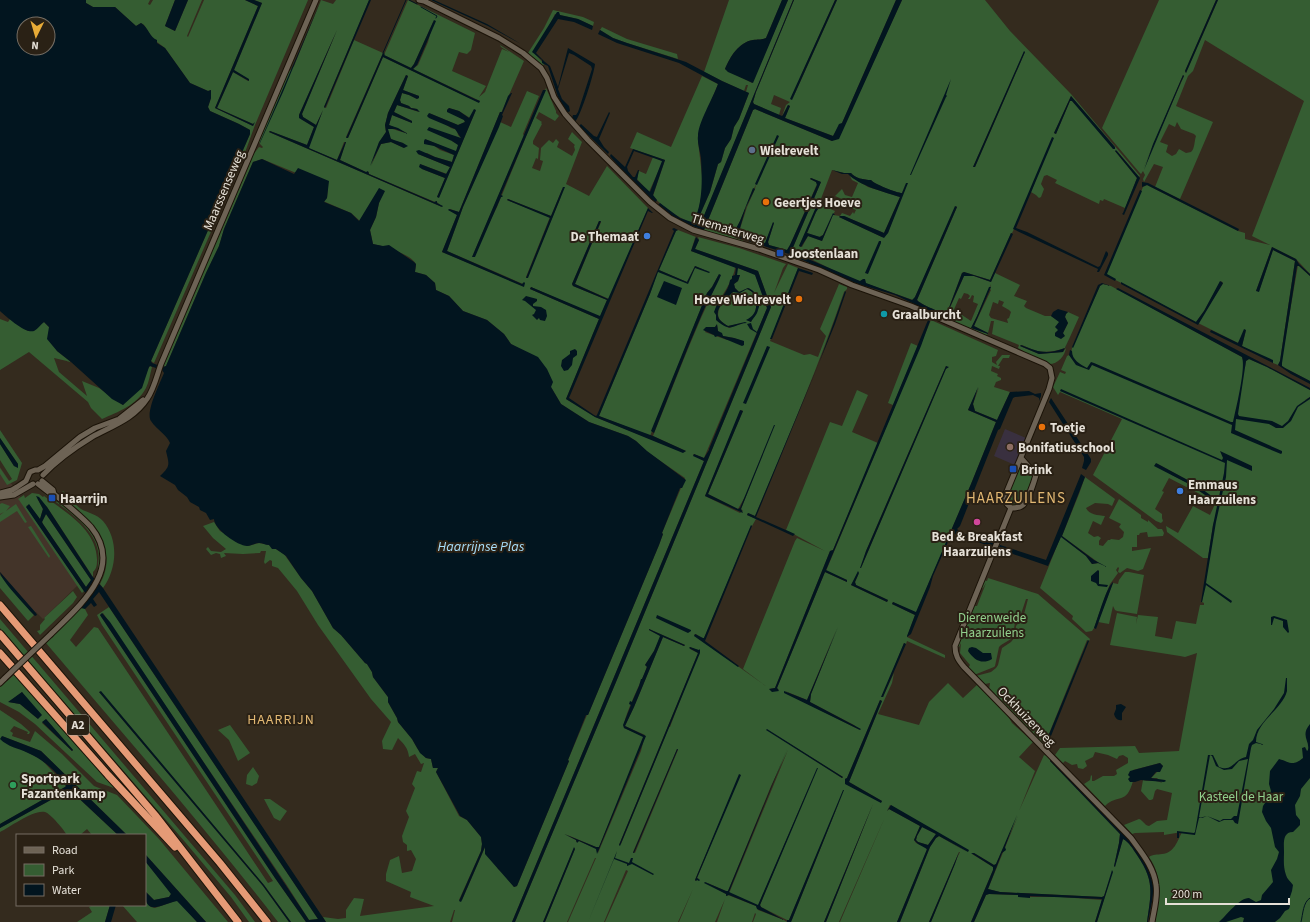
<svg xmlns="http://www.w3.org/2000/svg" width="1310" height="922" font-family="'Source Sans 3',sans-serif">
<style>
.commercial{fill:#433429}
.education{fill:#39303f}
.green{fill:#355d32;fill-rule:evenodd}
.water{fill:#02151f;fill-rule:evenodd}
.lines{fill:none;stroke-linecap:round;stroke-linejoin:round}
.stream{stroke:#02151f;stroke-width:1}
.secondary-casing{stroke:#1b1308;stroke-width:7}
.highway-casing{stroke:#1b1308;stroke-width:9}
.secondary{stroke:#6d6355;stroke-width:5}
.highway{stroke:#e59a76;stroke-width:7}
.secondary-bridge-casing{stroke:#1b1308;stroke-width:7;stroke-linecap:butt}
.secondary-bridge{stroke:#6d6355;stroke-width:5}
.service-dot{fill:#5c6f8a;stroke:#2a2115;stroke-width:1.5}
.food-dot{fill:#e8710a;stroke:#2a2115;stroke-width:1.5}
.shop-dot{fill:#3f7fe0;stroke:#2a2115;stroke-width:1.5}
.transit-dot{fill:#1a4fb4;stroke:#2a2115;stroke-width:1.5}
.culture-dot{fill:#0f9aa8;stroke:#2a2115;stroke-width:1.5}
.education-dot{fill:#8d6e63;stroke:#2a2115;stroke-width:1.5}
.hotel-dot{fill:#d1479c;stroke:#2a2115;stroke-width:1.5}
.leisure-dot{fill:#2e9e5b;stroke:#2a2115;stroke-width:1.5}
.labels{text-anchor:middle;stroke-width:4;stroke-linejoin:round;paint-order:stroke}
.shield{fill:#2a2115;stroke:#ada79d;stroke-width:1}
.shield-label{font-size:12px;font-weight:bold;fill:#e5e0d7}
.poi-label{font-size:13px;font-weight:bold;fill:#e5e0d7;stroke:#2a2115;text-anchor:start}
.street-label{font-size:13px;fill:#e5e0d7;stroke:#2a2115}
.park-label{font-size:13px;fill:#92d18d;stroke:#2a2115}
.water-label{font-size:14px;font-style:italic;fill:#a7defa;stroke:#2a2115}
.neighbourhood-label{font-size:14px;letter-spacing:1px;fill:#e2b873;stroke:#2a2115}
.quarter-label{font-size:15px;letter-spacing:1px;fill:#e2b873;stroke:#2a2115}
</style>
<rect width="100%" height="100%" fill="#342b1e"/>
<path class="commercial" d="M0,467l79,117 -36,35 -7,-7 -1,1 -3,-2 -32,-39z"/>
<path class="education" d="M1005,429l21,9 -11,27 -21,-9z"/>
<path class="green" d="M86,0h64l-2,4 2,1 3,-5h22l-10,26 10,5 13,-31h14l-15,36 1,1 16,-37h41l13,6 -43,102 38,18 1,-3 -1,1 -36,-16 16,-36 15,9 1,-1 -15,-10 28,-67 -8,-3h54l-53,125 -12,33 -89,205 -3,-2 99,-227v-4l-11,-6 -29,-13 -2,-4 3,-9v-8l-3,1 -18,-8 -25,-35 -8,-6v-1l-4,-2 -9,-14 -3,-2 -5,3 -21,-19h-22l-7,-4z
M321,0l12,4 3,-4h33l-45,107 2,1 28,-68 29,13 -37,84 2,1 35,-81 95,45 2,-1 -67,-32 5,-4 10,-23 6,-22 -20,44 -3,4 -27,-13 24,-55 67,33 -4,17 -4,4 -8,-2 -7,19 34,15 -7,11 6,-5 17,-43 7,3 -8,-5 -1,-2 24,16 -23,52 -1,-1 -41,100 -9,-3 -1,1 8,5 -15,37 81,34v-2l-76,-33 16,-44 37,-85 11,5 16,-36 12,5 -16,38 1,2 -2,5 -50,116 25,-50 49,-119 10,23v2l3,3 -4,5 -16,-9 -3,6 6,4 -1,1 1,1 -9,17v3l6,4 -1,11 -2,-1 -4,10 8,3 3,-10 -3,-1 1,-12 8,-8 4,3 3,-4 3,3 -2,5 15,9 3,-6 -1,-4 1,-1 -7,-6 4,-7 10,10 -16,42 23,12 18,-30 41,42 -39,91 -34,-15 26,-62 -2,-1 -27,63 1,2 34,14 -7,17 -69,-30 -1,2 69,30 -33,80 29,18 88,35 3,-1 -33,-15c15,-37 29,-74 45,-111 7,-17 16,-33 21,-51l-7,13 -5,6 -57,143 -51,-20 51,-122 8,-23 29,12 8,-16 14,5 -14,-6 -8,16 -28,-12 17,-39 2,-1 18,7 -1,1 -4,13 44,16c0,9 -13,30 -19,38 1,16 -1,15 13,23l14,-5 -15,3c-2,-1 -6,-4 -8,-6 -7,-10 7,-22 13,-28h5l9,-3c6,2 10,8 12,15h-2l-2,-5c3,9 0,17 -8,21l4,2 8,-20c-2,-6 -5,-12 -11,-14l-9,4 -4,-4 -1,-4 4,-3 2,-6h-3v-7l18,6 12,34 -63,150 -10,-4 -1,1 11,6 -192,461h-60l3,-12h-1l-4,12h-124l-3,-5 15,2 8,-1v-8l8,-12 10,1 -4,17 74,-10 -24,-9 1,-5 -25,-11v-7l4,-14 9,-4 3,17 10,-2 4,-12 -5,-9 -4,1v-6l-4,-3 -1,-6 7,-19 -3,-6 9,-23 -3,-4 5,-13 4,1 3,-9 -3,1 -6,-10 -6,3c-1,-9 -5,-13 -11,-19l-6,12 -9,-1 -1,-8 9,-19 -20,-23 -53,-74 -21,-34 -19,-23 -6,-2v-5l-2,-1 -5,4 -1,-2 2,-11h-5l-1,2 -17,1 -19,-1 2,3 -5,2 -1,-4 -4,-1 -5,2 -5,-6 2,-2 3,4 10,1 5,-3 -13,-11 -10,-12 11,-4 6,9 28,15 11,-3 10,2 15,9 17,24 11,13 21,37 8,7 24,28 2,1 5,8 1,5 15,20v5l9,16 1,4 14,17 5,9 9,10 5,1 2,9h5l-2,4 23,44 8,4 14,17 1,7 -1,7 -22,49h3l24,-55 12,24 5,4 11,14 3,-1 52,-125 -1,-1 19,-45h1l71,-170 4,-11 -1,-1 19,-45h1l3,-10 -39,-27 -10,-10 -8,-5 -39,-14 -28,-18 -10,-17 -33,-39 -7,-4 -7,-10 -17,-14 -24,-9 -14,-15 -13,-6 -1,-7 -9,-8 -11,-3c0,-3 1,-5 1,-7 -2,-10 -33,-19 -43,-21l-3,-14 6,-13 3,-14 5,-13 -24,31 -9,-8 -28,-12 4,-3 1,-12 -66,-27 -9,3 -29,67 -5,17 -13,27 -40,93 -3,1 89,-211 7,-9 3,1 1,-1 -3,-3 -1,-3 28,-67 7,-8zM337,30l-35,84 1,3 13,8 7,-15 -15,38 29,12 7,-18h2l-6,18 26,12h3v2l66,28 1,-1 6,6 -173,-75 1,-1 37,14 7,-18 -13,-8 -2,-4zM406,75l2,1 -5,14 16,6 -2,3 -8,-4 -7,-2 -2,7 1,3 8,3 2,2 6,1 2,3 -22,-7 -3,7 18,9v2l-20,-8 -3,10 18,8c-7,-1 -12,-4 -20,-5l3,10 5,3 8,2 1,5 -13,-6 -10,2 -10,22 8,-23 7,-11 -1,-7 3,-12zM449,108l10,3 11,7 6,-8 -37,87h-2l8,-19 -23,-9 -2,-5 27,10 3,-7 -32,-13 9,-1 8,4 17,5 2,-7 -14,-5 -15,-11 31,13 3,-7 -7,-4 9,-3 -3,-3 -1,-5 -6,-2 -22,-15 29,12 7,-3 -1,-2 -17,-10zM563,187l-3,12 -33,79 -1,-1 24,-60 -43,-17 1,-1 43,17zM717,325l1,6 5,5 11,2 9,3 -16,-1 -22,-8 3,-5h7z
M729,0h53l-16,38c-5,2 -7,1 -13,2 -14,2 -23,17 -28,29l27,14 36,-83h5l-93,226c-18,-6 -35,-16 -47,-30l12,-36 -35,-12 7,-16 34,15 31,-71 16,8 -19,47 -1,10 5,43 -4,26 -3,6 3,1 11,-25 8,-28 3,-2 4,-14 6,-9 3,-12 5,-8 10,-26 -3,-1 2,-7h-2l-2,6 -22,-10 -18,-9z
M794,0h41l-32,71 -11,29 45,-100h59l-54,123 -9,13 -48,-18 5,-12 -2,-1 -6,11 4,-11 4,-3 -16,-7 -3,9 10,4 -2,7 -25,-11 -1,-2 3,-10z
M902,0h83l25,31 61,63 69,82 -1,1 -22,-26h-2l22,27 -12,30 -21,-9 -1,2 -3,-1 -1,4 -44,-21 2,-3 -10,-5 -3,1 -3,8 3,5 -3,8 -2,1 -3,-3 -5,-3 22,-55 -39,92 -2,4h-1l-20,45 -1,2 -26,-8 -2,1 -15,40 -3,1c-6,-3 -24,-10 -27,-14l40,-93 -1,-1 -41,91 -2,3 -68,-24 -32,-16 -21,-6 -1,-2 30,-70 -10,-4 -1,1 6,3 1,2 -27,61 -3,5 -18,-5 -1,-3 6,-19h-1l-8,21 -27,-9 9,-28 8,-18 1,-5 -20,46 -3,3 2,5 9,3h-2l-38,-11 49,-120 2,-1 77,32 12,-15zM1024,52h1l-50,115h-2zM1071,96l44,51 -43,-46h-2l-14,33 -2,-1zM832,170l12,3h7c4,5 13,7 20,7 3,4 25,13 31,13l4,-10 -18,50 -6,4 -43,-20 5,-1 40,17 16,-36 -32,-10 -18,-11 2,4 6,3 -6,14 -7,-2 -3,-6 -7,7 7,3 -2,4 16,7 -2,4 -1,-2 -3,4 -8,-3 -2,3 -7,-1 -11,26 -14,-5 -6,11 -3,-1 20,-42 1,2 -4,6 -9,21 12,4 4,-2 12,-24 -16,-7z
M1159,0h57l-31,71 1,2 32,-73h92v274l-14,-15 -24,-12 -16,44h3l14,-41 22,11 -15,100 -2,4 -5,-2v-1l-31,-16 4,-16 -8,13 -40,-20 24,-38 1,-2 -2,-2 -17,30 -8,11 -90,-47 37,-88 4,-2 91,46 7,2v6l25,6 -18,-9 52,-135 -99,-61 -12,31 -5,5 -12,30 37,16 -33,77 -25,-12 8,-20 -9,-3 -10,18 -1,-3 2,-4 -2,-4 -2,3 -2,-2 -37,-44zM1183,75l1,1 -41,93zM1177,122l4,7 13,5 2,2c-2,6 -1,12 -5,16l-5,1 -7,-4 -3,5 -4,2 -6,-4 2,-7 -8,-3 9,-18 6,3z
M553,10l30,7 11,5 -1,4 -15,-7 -23,-5 -20,40 9,10 -2,3 -14,-14 16,-25z
M602,27l25,12 50,15 1,5 -51,-16 -14,-5 -13,-8z
M653,157l9,4v2l-13,29 -12,-13 2,-8 7,3z
M698,237l41,11 47,16 -3,4 -9,25 14,-29 10,4 -28,73 34,14 6,-1 8,3 8,-21 -6,-7 19,-45 8,3v2l-3,3c-26,76 -58,150 -89,224l-7,-3 -1,2 9,4 -4,7h-1l-47,112 -1,1 -7,-5 -2,1 73,52 -24,-18 52,-128 2,-3 28,13 -39,-21 44,-108 12,4 15,-36 11,5 -16,37 26,11 -45,107 -3,1 -55,137 -6,1 10,1 -2,-2 48,-116 22,10v-2l-21,-9 105,-251 67,30 -2,6 -4,1v5l5,3 -1,-3 6,-7h8l-1,3h-6l-5,8h2l-1,3 -7,-3 -1,5 7,3 -1,2 4,2v2l-5,2 -2,5 16,5 -13,28 -22,-9 -2,-7 6,-17 -11,23 28,12 -25,62 -55,129 -23,-11 -1,2 23,11 -8,22 38,18v3l-38,-17 -1,3 -2,-1 -22,54h1l11,-24 -2,10 -14,31 41,11 10,-23 19,-19 15,15 15,-14 27,27 7,12 21,19 -14,15 16,14 -16,40 25,-56 3,1 -2,-3 6,6 -1,2 70,73 -1,9 -5,24 1,-1 8,-27c6,3 10,10 14,16 18,26 14,38 10,67h-50l16,-52 -9,26 -2,1 -102,-5 -12,-3 30,-73 -22,48 -2,1 -20,-12 -2,1 21,13v3l-22,52h-40l27,-66 2,-4h-1l-30,70h-29l30,-75 6,-9 3,-2 28,16 -77,-47 -3,6 2,-2 31,17 -6,14 2,3 9,4 2,3 -30,72h-57l45,-105 -46,105h-13l47,-118 -49,118h-33l53,-132 -55,130h-2l-26,-13 -1,-2 57,-137 -59,138 -26,-11 -3,-3 1,-1 58,-141 -17,36 -43,105h-2l-21,-9 21,12 1,2 1,-1 28,11 2,4 26,10 3,2h-34l3,-8 -1,-1 -3,9h-35l8,-23 -10,23h-36l14,-33 -15,33h-73l23,-51 -2,-1 -22,52h-36l28,-64h-1l-28,64h-22l30,-73 -1,-1 -31,74h-28l101,-240 155,-375 -13,-36 -63,-22 4,-9zM946,366l2,2h-2l-85,200 5,-17zM741,410l2,1 -35,83 30,15 8,-14 28,-70 -33,84 2,2 -3,2 -35,-17zM859,573l-4,9 1,3 32,15 -1,2 -36,-17zM837,628l-26,66 -1,8 44,23 6,5 -62,-31 -13,-8 22,9zM649,629l36,16 -1,1 -21,-9 -29,70 -9,19 20,9 -4,16 -43,102 -1,-4 -18,-8 -3,1v-2l-11,-6 31,13h3l46,-110 -21,-9c-2,-8 17,-46 21,-56l2,-6 -2,-1 9,-14 7,-15 -12,-6zM690,647l9,4 -29,76h-1l-4,10 -44,107 -2,1 79,-192 -8,-4zM880,700l2,1 -33,81 33,19 -1,1 -35,-18 -1,-5 2,-1zM766,729l77,48 -1,1zM677,749l1,1 -43,103 -2,-1zM740,774l-43,104 2,1h-2l-1,2 -1,-1z
M1298,265l12,11v105l-25,-13 -3,-2 -1,-3z
M995,273l25,12 -6,11 13,5 -3,5 2,2 19,8h6l9,6 -2,7v2l-3,2 1,3 7,-3 5,-10 -3,-6 1,-3 2,-2 11,5 -14,31c-19,6 -26,5 -43,-3l-2,1 19,8 24,-2 3,-4c-1,8 -9,17 -18,16l-25,-11v-2l-5,-3 1,-3 -27,-11 2,-13h-3l-3,12 -14,-7 17,-36 -1,-1 1,-5 -14,32 -6,12 17,6 -3,2 -34,-15 3,-5 8,-1 9,6 7,-17 -5,-2 1,-6 -2,-1 -2,4h-2l2,-3 -2,-2 -4,-1 -3,6 -2,-1 -10,23 -13,-7 10,3 18,-41h10l17,6zM999,300l5,2 -2,4 7,4 2,2 -2,6 -2,1 1,4 -17,-5 -2,-3 4,-13 5,2z
M1103,284l8,2 131,71 3,10 1,-6 3,-2 18,8 43,23v7l-5,3 5,-1v523h-155c4,-24 9,-43 -6,-65 4,-3 8,-2 13,-3 12,-1 15,-12 20,-22l-18,3v-3l-29,1 -3,1 -8,-9 15,-6c4,1 5,6 10,7l8,-5 10,-1 5,-27 -15,-4 -2,2 -2,8 -2,1h-2l-8,-9 2,-11c7,2 12,-1 19,3l-5,-5h-6l12,-12 -3,-3 -27,7 -4,10 4,1c-7,25 -15,12 -28,25l-21,-22 6,-4 1,-5 1,1v5h2l9,-5h11l3,-2 -1,-4 12,-7v-5l-5,-3 -4,1 -2,3 -9,-4 -13,-3 -2,5 -8,4 2,5 -4,3 -5,-1 -1,-4 -5,1 -7,-4 -2,2 -8,-8 5,-7 75,-2 4,7 40,-2 18,-98 -12,4 -5,-1 -70,-11 7,-32 20,4 -1,7 2,-9 20,2 -3,19 17,3 4,-18 20,3 4,-19h4v-2l-2,-1 13,-83 -2,6 -5,33h-5l-36,-26 -1,-6 12,7 15,-27 17,9 5,-11 -17,-11 -29,-15 -7,13 2,1 -9,17 7,5v4l1,3 -2,2 -5,-2 -63,-46 29,-56 -62,-27 -2,3 -5,-8 7,-15 5,2 1,-2 -5,-2 6,-14 2,-1 4,5 -2,-7 1,-5 28,-62zM1156,463l39,21 16,15 -22,-15 -17,-9z
M0,319l8,3 2,-3 18,12 16,-9 5,5 8,24 14,11 -17,-4 5,14 28,24 -5,-15 17,7 24,17 27,-39 2,1c-2,7 -3,15 -6,21 -9,17 -28,24 -44,31l-11,-11 -3,-6 -59,-50 -29,18z
M911,343l7,3 -25,59 -5,-2z
M0,430l22,33 -5,17 -10,5 -7,-11v-6l9,13 3,-2 -12,-19v-16l14,22 4,1v-3l-18,-26z
M1022,464l4,2 8,10 -14,29 -10,1 -3,-12 12,-29z
M1085,477l30,22 -3,7 -4,-2 -13,-1 -9,5c3,7 12,7 19,8l-4,9 -8,-4 -5,12 6,4 4,-1 3,2 -2,3v4l4,1 5,-6h2l1,-1 8,1 4,-3 1,-5 -5,-5 2,-3 -12,-6 10,-19 22,16v3l7,4v-2l10,9h4l2,4 -1,3 -15,1 -1,-5 -7,1 -1,2h-2v12h-5v4l19,-3 -8,21 -5,2 -11,-3 -7,5 -2,-1 1,-4 -1,-1 -2,3 2,3 -8,11 -4,10 -12,34 -2,3 -6,1 -14,-13 1,-3 -33,-28 21,-52 25,20 6,8 7,-1 -37,-27 17,-42z
M63,491c6,5 11,13 18,18 7,4 16,5 22,12 16,19 14,48 0,67l-3,-4c21,-39 -13,-65 -40,-88z
M42,492l17,11 1,-1c23,20 48,38 38,73 -1,-8 2,-16 0,-24 -4,-25 -37,-45 -56,-59z
M32,493l7,1 4,3 1,-1c21,16 52,33 53,63 0,6 0,9 -4,13v5l-46,-70 -10,-9 6,11 -3,10 -11,-14 -3,1 20,30 38,55 -2,2 -63,-93 -1,-1 6,-4 1,3z
M2,503l8,3 -4,5 10,-7 11,18 -2,1 -8,-12 -17,11v-7l4,-3 -4,2v-10z
M46,514l45,66 -5,7 -43,-63 -1,-2z
M31,526l19,30 -1,2 -21,-31z
M1125,572h4l15,3 -7,39 -20,-3 -2,-1 -2,-4 -4,18 -11,-2 15,-39 5,1 1,-4z
M0,575l34,40 -6,6 -28,-33z
M988,578l50,16 52,45 -1,2 -2,-1 -43,106 -55,-57 1,-6 -5,1 -9,-8 15,-4 5,-4 2,-3 4,-17 9,-6 4,-5 1,-11 7,-8 5,-19h-2l-6,18 -5,5 -2,14 -2,3 -10,6 -2,2 -4,19 -1,1 -20,8 -6,-7 2,-3 -10,-12 1,-10 -2,4 -3,-1 13,-30h2l-2,7 4,-9 -2,-2 3,-6h3l9,-23 -3,5 -4,2 5,-10 3,1z
M73,591l4,6 -4,6 -33,32 -3,-4 3,-1v-5l5,-6 -1,-1z
M84,607l4,8 -18,25 6,7 18,-20 4,1 170,255 5,-2 -171,-256 -5,-10 12,-8 209,312 -9,1 -23,-36 -183,-271 -3,2 8,12 167,251 31,44h-15l-27,-37 -163,-193h-2l164,194 26,36h-11c-74,-96 -154,-187 -232,-279l32,-33z
M0,619l235,276 20,27h-6l-18,-25 -46,-55 -185,-214z
M14,675l100,113 -17,-6 -62,-58 -16,-12 -19,-10v-15zM22,692l16,27 -18,-15 -11,-2zM46,719l27,31 -1,1 -30,-28z
M0,710l21,14 9,8 -1,2h-2l1,-2 -14,-6 -4,5 3,2 -1,3 18,6 5,-11 27,23 32,32 23,9 42,44 69,83h-22l-61,-68v-19h-18l-86,-84 -39,-15 25,16 14,7 25,27 -1,1 -65,37z
M230,725l20,28 -12,8 -9,-21 -11,-10z
M253,767l6,9 -2,7 -5,3 -6,-2 1,-9z
M70,790l48,45h-26l-5,-6 -7,6h-13c-3,-5 -16,-21 -22,-23 -11,-3 -35,15 -45,20v-4l67,-37z
M264,799h6l17,12 -7,10 -6,-3z
M922,827l14,7 -8,11 -10,-3 -2,-2 1,-4z
M145,861l25,30 1,3 -2,3 -15,3 -9,-9z
M989,894l29,1v2h43l41,3 -7,22h-121l12,-27z
M145,901l6,6 4,1 20,-7h4l18,21h-60l-15,-17h23z
M93,905h17l-5,17h-28l15,-10 -3,-5z"/>
<path class="water" d="M0,0h86v3l7,4h22l21,19 5,-3c7,4 9,15 16,17v3l8,5 25,35 18,8 3,-1v8l-3,9 2,4 29,13 11,6v4l-99,227 1,2 11,4 3,-1 40,-93 13,-27 5,-17 29,-67 9,-3 32,15 4,-6 31,13 -2,17 -3,4 27,11 8,8 20,-33 6,3 -6,12 -3,14 -6,13 3,14 10,2 6,-1 25,17 2,2 -1,8 11,3 9,8 1,7 13,6 14,15 24,9 17,14 7,10 27,13 9,12 6,13 -2,5 10,17 28,18 39,14 8,5 11,10 39,29 -4,8h-2l-18,45 1,1 -4,11 -71,170h-2l-18,45 1,1 -52,125 -3,1 -29,-33v-7l-23,53 -1,2 -2,-1 22,-50 1,-7 -1,-7 -14,-17 -7,-4 -24,-44 2,-4h-5l-2,-9 -5,-1 -6,-5 -8,-14 -14,-17 -1,-4 -9,-16v-5l-15,-20 -1,-5 -5,-8 -2,-1 -24,-28 -8,-7 -21,-37 -11,-13 -15,-22 -10,-7h-4l-3,-4c-4,0 -6,-2 -10,-2 -4,0 -8,3 -12,3 -9,0 -33,-17 -33,-27l-4,1 -4,-7 -6,-3 -1,-3 -9,-5 -3,-5 -9,-7 -3,-5 -15,-9c11,-10 9,-12 6,-25l4,-8c-4,-9 -13,-13 -19,-22 -6,-8 9,-38 13,-48l-2,-3 -12,-4 -1,1 -7,21 -19,17 -11,-6 -41,-37 -14,-11 -10,-12 2,-12 -5,-5c-3,2 -6,7 -10,9 -9,3 -27,-14 -34,-20zM24,24h24v24h-24z
M175,0h13l-13,31 -10,-5z
M245,0h9l8,3 -28,67 15,9v2l-16,-9 -16,36 36,16 2,-2 -2,4 -38,-18 43,-102z
M321,0l-38,92 -23,51v-1z
M369,0h2l-46,108 -1,-1z
M431,0h3l53,24 34,20 -33,-18z
M782,0h6l-35,83 -25,-11 -3,-3c5,-12 14,-27 28,-29 6,-1 8,0 13,-2z
M793,0h1l-38,92 -3,10 1,2 28,12 1,-1 5,-10 2,1 -5,12 48,18 6,-12 3,-1 54,-123h6l-63,139 -7,2 -77,-32 -2,1 -49,120 -25,-9 -21,-16 2,-2 20,15 20,7z
M835,0h2l-45,100 -2,-1z
M1216,0h2l-32,73 -1,-2z
M557,12h2l1,3 18,4 15,7 -1,4 -18,-8 -16,-3 -22,34 9,9 5,4 8,21 10,-39 27,16c-1,10 -14,51 -20,58l-3,-4 1,-3h3l2,-3 14,-43 -1,-3 -17,-11 -5,-2 -11,36 4,10 7,7 1,5 -3,2 -9,-16 -10,-31 -6,-3v-3l-10,-8z
M434,20l2,1 -19,44 -4,4 62,30 5,2 -1,2 -96,-46 -35,81h-2l37,-85 2,1 -1,1 27,13 3,-4z
M337,30l-35,84 1,3 13,8 7,-15 -14,38 28,12 8,-18h1l-6,18 26,12 2,-1 1,3 65,28 3,-1v2l6,3 -1,1 -173,-75 1,-1 37,14 7,-18 -15,-9v-3z
M600,30l13,8 14,5 59,19 36,19 27,12 -10,26 -5,8 -3,12 -6,9 -4,14 -3,2 -8,28 -11,25 -3,-1c7,-18 6,-39 5,-58 -1,-7 -4,-16 -3,-22 0,-13 15,-38 20,-52l-39,-21 -62,-20 -19,-9z
M1024,51l1,1 -50,115h-2z
M406,75l2,1 -5,14 16,6v2l-2,1 -8,-4 -7,-2 -2,7 1,3 8,3 2,2 6,1 3,3 -23,-7 -3,7 18,9v2l-20,-8 -3,10 9,3 10,6 -13,-5h-7l3,10 12,4 5,3 -4,2 -13,-6 -10,2 -11,22 9,-24 7,-10 -1,-7 3,-12z
M1183,75l1,1 -3,6 -37,88 9,-26z
M951,79l-5,16 1,1 -1,1 -35,78h-1z
M543,90h3l-45,105 2,1 -1,1h-1l-26,60h-3z
M511,93h1l-10,22 1,1 -4,11 -36,80 -16,44 75,33 2,-2 1,1 -1,4 -82,-35 15,-37 -9,-5 1,-1 10,3 41,-100h2l6,-16z
M1071,96l44,51v2h-2l-41,-48h-2l-14,33 -2,-1z
M449,108l10,3 10,7 5,-9 2,1 -37,88 -2,-1 8,-19 -23,-9 -3,-2 1,-3 26,10 4,-7 -32,-13 -2,-3 3,-1 16,7 17,5 2,-7 -20,-9 -10,-2v-3l1,-2 31,12 2,-6 -6,-4 -25,-11 2,-3 32,11 -6,-9 -26,-11 -2,-2 2,-3 29,12 7,-3 -1,-2 -17,-8v-2z
M609,112l1,1 -11,26 5,8 5,5 -1,2 -29,-28 2,-2 13,12 3,1z
M777,135l2,1 -22,49 -2,-1z
M1052,137l2,1 -38,90 11,4 71,35 2,-1 6,-15 2,2v2l-9,17h-2l1,-3 -85,-40z
M633,149l32,11 -12,35 4,5 -1,2c-9,-3 -39,-37 -46,-46l1,-2 14,13zM634,151l28,10 -12,31 -13,-12 2,-10h-1l-3,7h-2l-5,-6 -1,-4z
M1116,150l24,28 -16,37 -2,-1 1,-1 14,-35 -22,-27z
M832,170l12,3h7c4,5 13,7 20,7 3,4 26,13 31,13l4,-10h2l-20,50 -4,5 -45,-21 1,-1h4l40,17 16,-36c-14,-4 -42,-12 -52,-23h-6z
M811,178l10,4 -30,70 1,2 3,1 2,-3 4,4 59,25 3,-2h2l1,4 46,17 3,-3 40,-91 2,1 -40,93c3,4 21,11 27,14l3,-1 15,-40 2,-1 26,8 21,-47 2,1 -22,48 -17,-6h-10l-19,42 -50,-23 -40,-12 -66,-29 -57,-18 8,-15 13,-33 2,1 -9,18 -8,28 27,8 8,-21 1,1 -6,19 1,3 18,5 3,-5 27,-60 -1,-3 -6,-3z
M1142,182l6,1 91,46 -1,2 -91,-46 -5,2z
M563,187h2l-37,91h-2l24,-60 -43,-18 1,-1 43,17z
M1140,190l2,1 -35,83 9,5 -1,2 -11,-6z
M819,204l1,2 -4,6 -9,21 13,4 3,-2 10,-22 2,2h-2l-11,26 -14,-5 -7,11 -2,-1 17,-39z
M648,208l5,5h-1l-4,-2 -79,187 25,17 2,1 1,-1 77,-184 -2,-2 2,-1 4,2 -2,1 -17,39 28,12 8,-16 15,6 -1,1 -14,-5 -7,16 -30,-12 -8,22 -51,122 54,20 33,15 -3,2 -88,-36 -29,-18 33,-80 -69,-30 1,-2 69,29 7,-16 -34,-14 -1,-2 27,-63h2l-26,63 33,15z
M696,237l3,3 -4,9 63,22 13,36 -155,375 -101,240h-3l192,-461 -11,-5 1,-2 10,4 5,-8v-1l48,-116 -7,-4 -3,-5 4,-1 2,6 4,3 10,-24 -12,-33 -17,-7 -1,7h3l-2,6 -4,3 1,4 4,4 9,-4c8,3 14,13 10,22 -1,5 -5,8 -7,12l-5,-2c9,-4 12,-12 9,-21l2,4h2c-2,-6 -6,-12 -12,-14l-7,4 -7,-1c-6,6 -21,18 -13,28 2,2 6,5 8,6l17,-4 2,1c-15,1 -15,11 -31,-3v-5l-2,-3c3,-11 15,-20 16,-32l2,-1v-3l3,-1 1,-7 -45,-17z
M879,241h2v2l-13,31 -3,-1z
M1272,247l24,12 3,5 11,10v2l-11,-10h-2l-15,97v3l3,2 25,13v3l-19,-10 -13,-9 2,-4 15,-100 -22,-11 -14,42 -3,-1z
M798,268l15,5 -1,2 -13,-4 -27,68h-2z
M719,274l2,1c-5,13 -13,25 -19,39 -17,39 -32,79 -48,119l-3,-2 56,-138 5,-6z
M664,281l18,7 -6,17 -19,-8z
M1220,281l3,2 -1,2 -24,40 -77,-41v-2l75,40 8,-11z
M1102,283l9,3 -8,-2 -3,2 -26,60 -1,2 -1,-1 26,-62z
M989,287h2l-17,39 14,7v1l-17,-6 6,-12z
M1118,288l192,100v2l-43,-23 -18,-8 -3,2 -8,53 1,2 33,5 10,5 6,-5 9,-15 13,-9v2l-12,8 -7,14 -8,7h-7l-7,-4 -33,-5 -1,11 47,21v2l-1,1 -50,-21 1,-8 -140,-60 -3,5 -13,-5 -7,-10 1,-5 2,1c0,9 8,13 15,17l4,-6 3,1 137,59h2c3,-14 13,-54 9,-65l-126,-68z
M845,291l1,1 -11,32 -79,193 39,17 -2,2 -46,-21 1,-2 7,3 64,-153 14,-38z
M526,296l11,3v2l-4,3v2l8,1 5,3 1,6 -2,5 -5,-1 -1,-2 -2,2 -5,-5 2,-1 2,-4 -11,-9 -3,-1z
M1058,309l10,3 -2,2 -1,3 3,6 -5,10 2,3 -4,3 -6,-3v-3l3,-3 -3,-3 4,-5 -8,-6 2,-4z
M928,320l2,1 -9,25 -95,224 21,10v2l-22,-10 -48,116 2,3 -7,1 -3,-3 6,-1 55,-137 3,-1z
M717,324l1,7 4,2 1,3 11,2 10,3v4l-2,1 -24,-10 -3,1 -1,-2 -11,-5 3,-3h9z
M1244,329l2,1 -4,16 31,14v3l-63,-31 1,-2 27,13z
M1069,339l-6,13 -24,2 -19,-8 1,-1c17,7 26,10 44,3z
M767,346l3,1 -24,57 -3,-1z
M575,349l2,2v4l-4,3 -1,7 -4,5 -4,1 -3,-5 1,-6 8,-6v-3z
M946,366l3,1 -3,2 -85,199h-1l6,-17z
M978,387l-5,17 2,7 22,9 13,-28 19,-1 6,3 6,-1v3l-2,5v-3l-6,-3 -18,2 -2,1 -13,31 -2,1 -38,96 -3,3 5,4 32,10 -2,4 -40,-14 -19,43 -3,11 -19,47 -4,3v-1l8,-21 -23,-11 1,-2 23,10 55,-128 25,-62 -28,-12z
M1061,389l161,71 1,-2 -3,-7 32,15v5l-25,-11 -1,17 -10,45 -10,61 26,18 -1,2 -25,-18 -4,17h-1l12,-77 11,-52 1,-10 -165,-72z
M1051,398l40,61v3l-5,8 -4,-2 2,-7v-4l-35,-55z
M740,410l3,1 -35,83 30,15 2,-1 34,-83h1l-34,84 2,4 -38,-17z
M0,438l18,26v4l-4,-2 -14,-22z
M1156,463l39,21 18,13 -2,2 -22,-15 -35,-18z
M1081,474l4,3 -23,59 32,24 13,7 -9,-4 -6,1 -6,-8 -25,-19 -13,29 -50,-17 2,-4 46,15z
M36,496l3,1 8,10 45,69 11,12 223,334h-20l-31,-44 -167,-251 -8,-12 2,-2 8,9 199,298 9,-1 -219,-327 -6,7 4,6 -3,2 -3,-4 -6,6 -4,-1 -1,-2 8,-9 -62,-90 3,-3 11,15 3,-10zM46,514l45,66 -5,7 -43,-63 -1,-2z
M751,525l1,1 -47,115 34,25 -1,1 -44,-31 1,-2 8,4h1z
M1098,570l1,1v13l9,1 -1,2 -9,-1 -2,-3 -5,-2v-5z
M858,571l1,2 -4,9 1,3 32,15 -1,2 -36,-17z
M0,572l36,41 1,2 -2,1 -4,-4c-6,-7 -31,-33 -31,-40z
M1113,582v1l-17,46 -2,-1c4,-10 12,-40 19,-46z
M657,615l34,15v1l-3,2 -32,-15z
M1274,616l13,4 2,12 -1,1 -5,-6v-6l-9,-3 -2,7h-1v-8z
M838,627l-27,67 -1,8 51,27 -1,1 -76,-37v-2l23,9z
M649,629l36,16 -1,1 -21,-9 -29,70 -9,19 21,10 -49,118 -1,-5 -17,-8 -2,2 -1,-3 -12,-6 32,13h3l44,-110 -19,-9 -1,-3 8,-20 -2,-1 1,-3 2,1 7,-16 2,-7h1l5,-12 -2,-2 9,-14 6,-15 -11,-6z
M1088,640l1,1 -42,105 -2,-2z
M904,643l2,1 -23,53h-2z
M690,647l9,3 1,-1v4l-80,193 -1,-1 79,-192 -9,-5z
M972,647l4,1 7,5h8l1,6c-10,6 -18,1 -24,-8l1,-3z
M1286,678h1c0,4 0,9 0,13 -5,19 -31,30 -31,51l9,3 -9,-2 -4,2 -1,3 -13,76 -3,-1 -2,-3h-9l-5,2 -12,-6 -8,2 -4,17 -16,-2v5h-2v-7l17,2 1,-1 13,-77h5l6,12c14,5 14,-7 27,-10l3,-13 4,-4 4,-10 17,-21 10,-16zM1210,755l2,1 4,10 8,4 8,-1 7,-8 9,-2 -11,57h-3l-3,3h-8l-3,2 -13,-5 -5,2 -3,-1z
M101,691l163,194 27,37h-2l-26,-36 -164,-194z
M22,692l20,23 -4,4 -18,-15 -12,-2z
M880,700l2,1 -33,81 33,19 -1,2 -36,-19v-5l2,-1z
M1121,704l5,3 -4,6v7c-4,1 -7,-2 -8,-6l2,-5v-4z
M46,719l27,31 -1,1 -30,-29z
M1310,724v54l-9,11 -1,7 -5,9 1,10 4,5v5l-7,7c-11,0 -9,12 -9,20 0,8 -1,14 2,23 1,4 4,6 7,10l-1,6 -4,12 2,3 -1,3 -4,2 -5,7 -5,4h-32l1,-4 -3,-1 -15,5h-7c8,-7 20,-24 30,-24l7,4 5,-2 1,-5 11,-13 -2,-12 6,-11 2,-7 -4,-5 -4,-19 -5,-7 -4,-9 1,-6 6,-9 2,-6 -2,-7 1,-13 9,-12c11,3 13,8 24,-1l-1,-10 3,-1 2,4 1,-1c2,-10 -8,-14 2,-26z
M767,729l76,48 -1,1 -76,-48z
M2,736l39,15 86,84h-9l-48,-45 -3,1 -67,37v-4l65,-37 1,-1c-9,-14 -23,-27 -38,-33 -10,-5 -20,-6 -28,-14z
M677,749h1l-44,104h-1z
M787,749l-58,143 29,13 59,-137h1l-58,137 1,2 23,13 -27,-11 -1,-3 -27,-11 -3,1v-2l-22,-11 1,-1 21,9h2z
M1051,759c14,15 29,30 43,45 21,21 54,51 59,81 1,12 -3,25 -5,37h-1c4,-29 8,-41 -10,-67 -4,-6 -8,-13 -14,-16l-8,28 -1,-1 5,-23 1,-9 -70,-73z
M1160,763l3,3 -3,6h-4l-5,6 14,2 1,1 -2,1 -23,-2 -6,2h-5l-2,-3 2,-2 -2,-2 2,-4z
M739,774l2,1 -44,103 3,2 -1,1 -2,-1 -1,1 -1,-1z
M843,790h1l-53,132h-4v-2h2z
M873,804l-47,118h-2z
M891,805l78,45 -1,2 -29,-16 -3,2 -6,9 -30,75h-3l30,-73 -9,-5 -4,-4 6,-14 -31,-17 -2,2zM922,827l14,7 -8,11 -10,-3 -2,-2 1,-4z
M1017,815l-12,32 1,3 -4,3 -14,36 12,3 102,5 2,-1 8,-26 1,2 -16,50h-2l7,-23 -72,-3v2l-12,-1v-2l-29,-1 -3,1 -12,27h-3l22,-52v-3l-22,-14h3l20,12 2,-1z
M574,847l1,2 -30,73h-2z
M617,851l-2,7 14,5 2,-5h2l-1,4 22,12 -1,1 -21,-11 -5,2v-2l-13,-5 -26,63z
M959,852l-4,12 -24,58h-2z
M145,854l61,68h-9l-20,-21c-16,3 -32,17 -32,-10l9,9 15,-3 2,-3 -26,-33z
M110,905h6l-5,17h-6z"/>
<g class="lines">
<path class="stream" d="M409,0l8,4
M421,7l16,9 -1,2
M383,53l23,-53
M1301,922c2,-8 2,-20 9,-24"/>
<defs>
<path id="secondary" d="M419,0l5,1 75,37 24,15 18,15 6,10 7,19 11,17 23,26 62,62 20,16 23,12 66,19 60,21 33,15 59,21 134,58 5,4 2,10 -3,11 -44,107 2,8 4,4
M43,475c14,-15 31,-27 49,-38 20,-11 42,-18 55,-38 7,-10 10,-24 14,-35l155,-364
M42,481l11,9 1,4c12,10 26,21 37,33 34,42 -12,79 -40,107
M38,484l13,10h3
M0,493l12,-3 5,-3 9,-6 4,-9 5,-2h3l7,-4 35,-29 15,-9 24,-9 24,-19
M0,497l14,-2 19,-11
M1011,508l-56,138c0,9 3,14 9,21l167,171c10,14 23,29 25,47 2,12 -2,25 -4,37
M1011,508c4,0 9,0 12,-3 5,-5 11,-23 13,-30l-15,-17
M0,683l5,-5"/>
<path id="highway" d="M0,605l220,258 47,59
M0,634l155,181 83,107
M0,653l108,122 67,72"/>
</defs>
<use href="#secondary" class="secondary-casing"/>
<use href="#highway" class="highway-casing"/>
<use href="#secondary" class="secondary"/>
<use href="#highway" class="highway"/>
<defs>
<path id="secondary-bridge" d="M5,678l46,-44"/>
</defs>
<use href="#secondary-bridge" class="secondary-bridge-casing"/>
<use href="#secondary-bridge" class="secondary-bridge"/>
</g>
<circle class="service-dot" cx="752" cy="150" r="4"/>
<g class="food-dot">
<circle cx="766" cy="202" r="4"/>
<circle cx="799" cy="299" r="4"/>
<circle cx="1042" cy="427" r="4"/>
</g>
<g class="shop-dot">
<circle cx="647" cy="236" r="4"/>
<circle cx="1180" cy="491" r="4"/>
</g>
<g class="transit-dot">
<rect x="776" y="249" width="8" height="8" rx="2"/>
<rect x="1009" y="465" width="8" height="8" rx="2"/>
<rect x="48" y="494" width="8" height="8" rx="2"/>
</g>
<circle class="culture-dot" cx="884" cy="314" r="4"/>
<circle class="education-dot" cx="1010" cy="447" r="4"/>
<circle class="hotel-dot" cx="977" cy="522" r="4"/>
<circle class="leisure-dot" cx="13" cy="785" r="4"/>
<g class="labels">
<rect class="shield" x="67" y="715" width="22" height="20" rx="3"/>
<g class="shield-label">
<text x="78" y="729">A2</text>
</g>
<g class="poi-label">
<text x="760" y="155">Wielrevelt</text>
<text x="774" y="207">Geertjes Hoeve</text>
<text x="639" y="241" text-anchor="end">De Themaat</text>
<text x="788" y="258">Joostenlaan</text>
<text x="791" y="304" text-anchor="end">Hoeve Wielrevelt</text>
<text x="892" y="319">Graalburcht</text>
<text x="1050" y="432">Toetje</text>
<text x="1018" y="452">Bonifatiusschool</text>
<text x="1021" y="474">Brink</text>
<text x="1188" y="489">Emmaus<tspan x="1188" dy="15">Haarzuilens</tspan></text>
<text x="60" y="503">Haarrijn</text>
<text x="977" y="541" text-anchor="middle">Bed &amp; Breakfast<tspan x="977" dy="15">Haarzuilens</tspan></text>
<text x="21" y="783">Sportpark<tspan x="21" dy="15">Fazantenkamp</tspan></text>
</g>
<g class="street-label">
<text transform="translate(223 190) rotate(-67)" y="5">Maarssenseweg</text>
<text transform="translate(728 228) rotate(17)" y="5">Thematerweg</text>
<text transform="translate(1027 716) rotate(46)" y="5">Ockhuizerweg</text>
</g>
<g class="park-label">
<text x="992" y="622">Dierenweide<tspan x="992" dy="15">Haarzuilens</tspan></text>
<text x="1241" y="801">Kasteel de Haar</text>
</g>
<g class="water-label">
<text x="481" y="551">Haarrijnse Plas</text>
</g>
<g class="neighbourhood-label">
<text x="281" y="724">HAARRIJN</text>
</g>
<g class="quarter-label">
<text x="1016" y="503">HAARZUILENS</text>
</g>
</g>
<rect x="16" y="834" width="130" height="72" fill="#2a2115" stroke="#756d63"/>
<rect x="24" y="847" width="20" height="6" fill="#6d6355" stroke="#756d63"/>
<text x="52" y="854" font-size="12" fill="#e5e0d7">Road</text>
<rect x="24" y="864" width="20" height="12" fill="#355d32" stroke="#756d63"/>
<text x="52" y="874" font-size="12" fill="#e5e0d7">Park</text>
<rect x="24" y="884" width="20" height="12" fill="#02151f" stroke="#756d63"/>
<text x="52" y="894" font-size="12" fill="#e5e0d7">Water</text>
<g transform="translate(36 36) rotate(185)"><circle r="19" fill="#2a2115" stroke="#756d63"/>
<path d="M0-3L7 15L0 10L-7 15Z" fill="#e8ab37"/>
<text y="-6" font-size="11" font-weight="bold" text-anchor="middle" fill="#e5e0d7">N</text>
</g>
<path d="M1166 898v6h123v-6" fill="none" stroke="#e5e0d7" stroke-width="2"/>
<text x="1172" y="898" font-size="12" fill="#e5e0d7" stroke="#2a2115" stroke-width="3" paint-order="stroke">200 m</text>
</svg>
